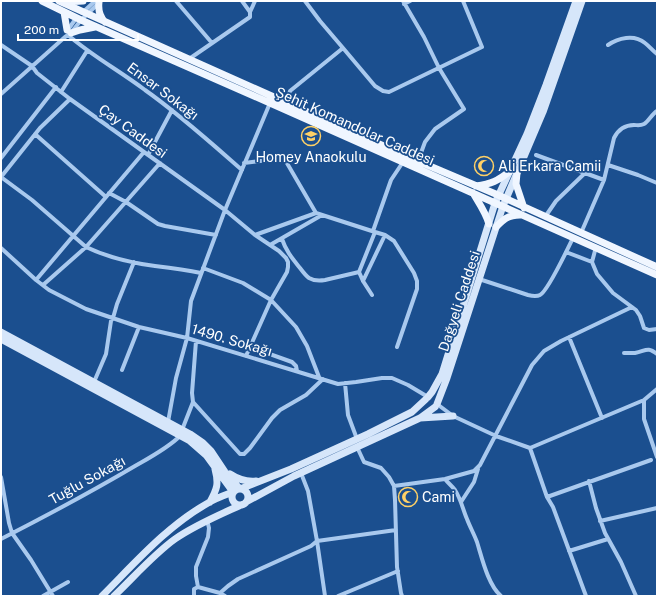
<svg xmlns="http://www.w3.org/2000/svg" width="658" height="597" font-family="'Public Sans',sans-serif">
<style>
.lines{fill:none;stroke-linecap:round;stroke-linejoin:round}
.street{stroke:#a9c9ee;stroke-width:4}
.secondary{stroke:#d6e6fa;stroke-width:7}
.primary{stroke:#f0f6ff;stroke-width:7}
.labels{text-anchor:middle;stroke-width:3.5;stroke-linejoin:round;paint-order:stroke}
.street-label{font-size:14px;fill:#fff;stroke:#1b4f8f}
.poi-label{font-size:14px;fill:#fff;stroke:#1b4f8f;text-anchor:start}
</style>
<rect width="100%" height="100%" fill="#1b4f8f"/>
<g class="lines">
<path class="street" d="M176,1l36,42
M403,1l21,36 15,31 25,41 -29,20 -10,13 -7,19
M404,4l6,-3
M250,12l5,-11
M82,13l13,-12
M67,31l10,-14
M68,35c24,21 52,36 77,55 34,24 65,52 97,80
M1,45l31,21 5,7 33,26 155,111 30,25 24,16 7,7 2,4v5l-1,5 -16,28 25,27 11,19 12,31
M608,45c10,-7 26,-11 37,-2 4,3 7,7 12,11
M343,48l32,38 8,5 6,1 93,-45 -19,-46
M189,59l61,-42v-5l-8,-11
M61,92l26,-41
M1,94l64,-57 6,-4 10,-13 18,-17
M287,102l3,-11 53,-43 -23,-27 -15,-20
M35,134l71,63
M148,155l24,-45
M536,155l68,25
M1,158l55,-71
M244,163l40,-5 32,55 -61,22
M608,165l30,10 19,8
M1,177l31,23 54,47c21,10 46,16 69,19 16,2 31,4 46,7
M1,177l39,-49 30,-29
M109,193l17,9 32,22 7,2 51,9
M316,213l59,19 -16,40 4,9 9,14
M545,217l11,-16 29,-28
M373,231l18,-51 12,-18
M375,232l10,3 9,6 20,32 3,8v8l-20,58
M581,233l23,-53 10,-42c4,-8 11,-13 20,-13 3,0 6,1 10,-1 4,-2 8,-10 13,-13
M282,239c4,12 10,19 18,29 3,4 6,8 9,10 5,3 10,3 16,2l34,-8
M270,245l52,-30
M596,247l-4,15 5,12 16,19 23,17 4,6 4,12 5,2 8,-1
M1,248l35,32 13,10 37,19 53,18 48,11 151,46 18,-2 26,-4h10l16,7 20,12
M566,252l26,10
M203,268l40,15 28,17 -25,56
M479,279l49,16c4,1 8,2 12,0 8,-4 28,-47 33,-57
M36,280l108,-128
M363,281l22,-46
M43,285l43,-38 74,-84
M569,337l33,81
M250,347l42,15 4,4 1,5
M624,353c4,0 8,0 11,0 11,-2 12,-7 22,1
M122,370l17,-43
M94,382l12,-28 5,-33 2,-3 4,-14 17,-42
M345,383l3,32 9,24
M644,400v19l13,38
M193,402l47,52h4l6,-6 22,-30 8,-8 26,-15 17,-16
M437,404l16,12 43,20 34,12
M168,422l8,-44 11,-40 4,-37 34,-91 45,-107
M182,430l11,-28 -1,-9 4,-52
M357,447l7,15 17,6 8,9 5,9 1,14 2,67 4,26 1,3
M530,448l17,49 6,10 33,89
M530,448l114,-48 13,-11
M301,473l7,18 9,50 79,-11
M1,477l8,46 3,10 19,27 22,36
M445,479c3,4 7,7 10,11 6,9 8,20 12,29 3,8 7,15 10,23 5,16 11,43 24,54
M589,481l7,27 9,25 16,29 15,34
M394,486l51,-7 29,-8 6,-6 52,-100 12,-14 17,-10 71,-34
M547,497l104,-37
M461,502l13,-20 4,-13
M600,521l57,-13
M1,539c45,-23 90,-47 134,-73 14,-8 33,-18 45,-30
M569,551l39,-12
M198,587l22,6 5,3
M220,593l8,-7 10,-7 73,-33 6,-5 8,55
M43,596l25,-14
M194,596v-7l4,-2 -2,-11v-9l12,-30 1,-9 -2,-8
M338,596l60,-25"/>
<path class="secondary" d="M1,332l189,102 13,9 8,8 14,21 15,17 51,-20 77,-35 44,-22 14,-13
M1,339l189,102 16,14 27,37c-8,3 -17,6 -25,11 -41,23 -73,60 -106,93
M428,397l4,-5 10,-18 53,-171 32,-69 19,-49 30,-84
M437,404l10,-26 56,-172 40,-94 39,-111
M420,418l33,-2
M230,474c9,6 16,8 26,7
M232 497a8 8 0 1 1 16 0a8 8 0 1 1-16 0Z
M210,502c7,-13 9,-18 5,-33
M246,502l48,-26 126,-58 15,-11
M114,596c19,-18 40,-42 61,-57 20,-14 44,-24 66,-34"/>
<path class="primary" d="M42,1l39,19 189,83 387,172
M59,1l347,155 92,39 159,72
M65,2l18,-1
M99,2c-1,8 0,14 6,20
M64,12l3,18
M71,33l9,-3 15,-3
M517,173l-1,11 8,24
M476,186c15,-2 22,-5 34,-15
M473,193c6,10 13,20 16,31
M496,227c8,-8 12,-12 24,-12"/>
</g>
<defs>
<symbol id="school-ring" viewBox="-11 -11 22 22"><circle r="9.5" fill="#1b4f8f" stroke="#ffd166" stroke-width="1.5"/><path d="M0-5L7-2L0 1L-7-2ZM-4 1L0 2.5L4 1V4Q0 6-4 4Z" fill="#ffd166"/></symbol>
<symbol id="mosque-ring" viewBox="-11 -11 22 22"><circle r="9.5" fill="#1b4f8f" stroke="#ffd166" stroke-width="1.5"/><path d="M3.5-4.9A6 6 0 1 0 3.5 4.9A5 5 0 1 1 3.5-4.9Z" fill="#ffd166"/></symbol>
</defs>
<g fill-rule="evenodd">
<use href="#school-ring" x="300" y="125" width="22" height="22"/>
<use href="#mosque-ring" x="473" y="155" width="22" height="22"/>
<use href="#mosque-ring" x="397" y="486" width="22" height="22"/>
</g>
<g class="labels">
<g class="street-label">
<text transform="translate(163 91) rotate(37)" y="5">Ensar Sokağı</text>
<text transform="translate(355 126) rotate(24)" y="5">Şehit Komandolar Caddesi</text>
<text transform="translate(133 131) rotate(36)" y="5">Çay Caddesi</text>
<text transform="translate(459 301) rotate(-72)" y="5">Dağyeli Caddesi</text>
<text transform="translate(232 340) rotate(16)" y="5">1490. Sokağı</text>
<text transform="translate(87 480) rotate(-29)" y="5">Tuğlu Sokağı</text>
</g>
<g class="poi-label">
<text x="311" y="162" text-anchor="middle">Homey Anaokulu</text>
<text x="498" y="171">Ali Erkara Camii</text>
<text x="422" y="502">Cami</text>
</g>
</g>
<rect width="658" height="597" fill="none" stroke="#ffffff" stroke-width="4"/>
<path d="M18 34v6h120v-6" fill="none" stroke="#ffffff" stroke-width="2"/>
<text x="24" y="34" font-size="12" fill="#ffffff" stroke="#1b4f8f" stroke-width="3" paint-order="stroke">200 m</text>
</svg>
